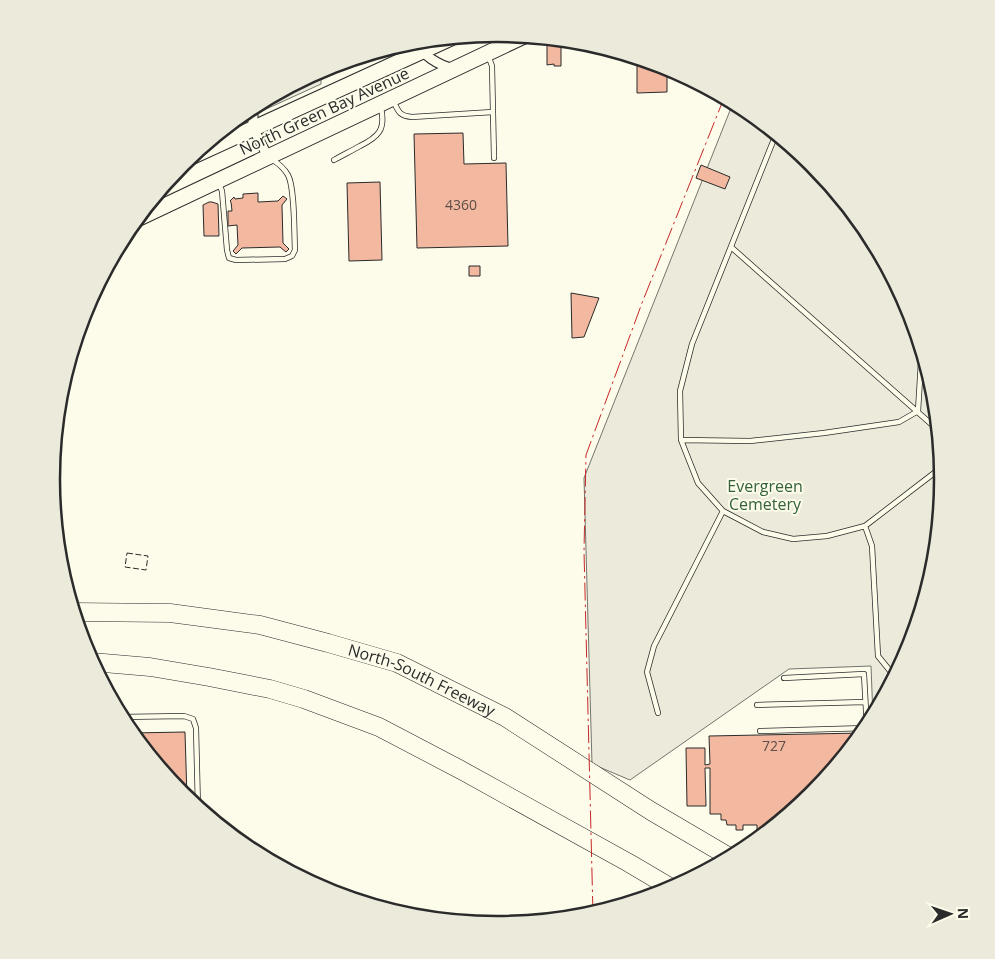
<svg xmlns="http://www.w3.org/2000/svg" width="995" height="959" font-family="'Open Sans',sans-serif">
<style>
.green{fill:#ecebdb;stroke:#74746e}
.building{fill:#f2b8a0;stroke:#2b2b2b}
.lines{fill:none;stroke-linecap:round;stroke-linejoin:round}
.service-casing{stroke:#2b2b2b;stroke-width:6}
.minor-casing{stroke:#2b2b2b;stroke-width:11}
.primary-casing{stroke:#2b2b2b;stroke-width:17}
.motorway-casing{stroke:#2b2b2b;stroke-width:19}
.service{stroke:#fdfbea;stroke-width:4.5}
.minor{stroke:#fdfbea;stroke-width:9}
.primary{stroke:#fdfbea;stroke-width:15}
.motorway{stroke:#fdfbea;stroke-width:18}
.fence{stroke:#2b2b2b;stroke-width:1;stroke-dasharray:6 2.5;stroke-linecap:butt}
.power{stroke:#c62828;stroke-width:1;stroke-dasharray:18 4 2.5 4;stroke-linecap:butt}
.labels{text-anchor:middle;stroke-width:4;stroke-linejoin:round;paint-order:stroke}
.number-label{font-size:14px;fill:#5d4e48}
.street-label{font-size:16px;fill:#2b2b2b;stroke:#fdfbea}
.park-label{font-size:16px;fill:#34623c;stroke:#fdfbea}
.rim{fill:none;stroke:#2b2b2b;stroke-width:2.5}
</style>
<rect width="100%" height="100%" fill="#fdfbea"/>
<path class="green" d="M321,71v13l-57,26v-9z
M733,103l12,6 68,56 55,67 41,77 26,84 8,87 -8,87 -26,83 -36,68 -2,-52 -82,3 -159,111 -38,-16 -8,-286z"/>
<path class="building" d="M561,42v24h-7v-2l-7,1v-22z
M637,58l30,9v25l-30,1z
M463,133l1,31 42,-1 2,83 -91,2 -3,-114z
M701,165l29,12 -5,12 -29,-11z
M380,182l2,78 -33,1 -2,-78z
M258,193v9l20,-1 5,-5 4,3 -5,6 1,38 6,6 -3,3 -6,-5 -38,1 -6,6 -3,-3 5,-6 -1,-20 -9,1v-15h4l-1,-9 -1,-1 4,-4 1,2 8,-1v-4z
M209,202h3l6,2 1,32h-15l-1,-31z
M469,266h11v10h-11z
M571,293l28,5 -15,39 -12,1z
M185,732l2,66 -5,-4 -50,-61z
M862,733v2l-50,60 -33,27 -9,1v7l-7,6h-4l-2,-2v-9h-14v5h-7v-5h-9l-1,-5h-5v-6h-11v-46h-5l1,38h-19l-1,-58h19v17l5,-1 -1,-28z"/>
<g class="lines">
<defs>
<path id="service" d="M488,55l4,11 2,92
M393,100c5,11 6,16 19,17l81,-5
M776,134l-84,210 -12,47 1,49 17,43 25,28 40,21 30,7 34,-3 38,-10 77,-59
M334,160c9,-5 17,-9 26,-14 18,-9 26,-16 21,-38
M219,184l3,7 5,59 2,8 7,2 49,-1 7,-3 3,-6c-1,-17 0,-62 -7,-75 -4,-7 -10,-12 -17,-16
M731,247l207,183
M681,440l69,1 74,-8 75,-11 19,-11 3,-49 -1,-17
M865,526l7,20 6,110 13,16 6,1
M784,678l80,-4 3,55
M757,705l108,-3
M658,713l-11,-41 7,-26 69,-135
M121,717l63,-1 9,3 3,9 2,80
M760,731l107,-3"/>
<path id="minor" d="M413,42c13,14 22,22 41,27
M253,107v21l15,29"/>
<path id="primary" d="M191,157l260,-119
M139,218l385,-182"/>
<g id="motorway">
<path id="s1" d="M74,612l96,1 90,12 68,18 69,20 108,54 146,94 80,47"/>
<path d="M92,662l58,5 59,10 61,12 34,10 75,28 82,43 168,93 44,26"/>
</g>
</defs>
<use href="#service" class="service-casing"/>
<use href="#minor" class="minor-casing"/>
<use href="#primary" class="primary-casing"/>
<use href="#motorway" class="motorway-casing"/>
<use href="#service" class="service"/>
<use href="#minor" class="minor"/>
<use href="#primary" class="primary"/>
<use href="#motorway" class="motorway"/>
<path class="fence" d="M127,553l21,3 -2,14 -21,-3z"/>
<path class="power" d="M593,914l-9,-363 2,-96 56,-152 82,-205"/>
</g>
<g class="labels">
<g class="number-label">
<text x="461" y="210">4360</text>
<text x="774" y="751">727</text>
</g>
<g class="street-label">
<text transform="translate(324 111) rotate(-25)" y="6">North Green Bay Avenue</text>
<text dy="6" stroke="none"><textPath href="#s1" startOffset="358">North-South Freeway</textPath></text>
</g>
<g class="park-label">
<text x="765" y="492">Evergreen<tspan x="765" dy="18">Cemetery</tspan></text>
</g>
</g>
<path d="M0 0H995V959H0ZM60 479a437 437 0 1 1 874 0a437 437 0 1 1-874 0Z" fill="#eceadb" fill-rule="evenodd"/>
<path class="rim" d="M60 479a437 437 0 1 1 874 0a437 437 0 1 1-874 0Z"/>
<g transform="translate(950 914) rotate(88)" stroke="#fdfbea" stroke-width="4" paint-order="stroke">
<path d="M0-4L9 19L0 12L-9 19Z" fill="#2b2b2b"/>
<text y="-8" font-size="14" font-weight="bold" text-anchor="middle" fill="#2b2b2b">N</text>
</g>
</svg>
